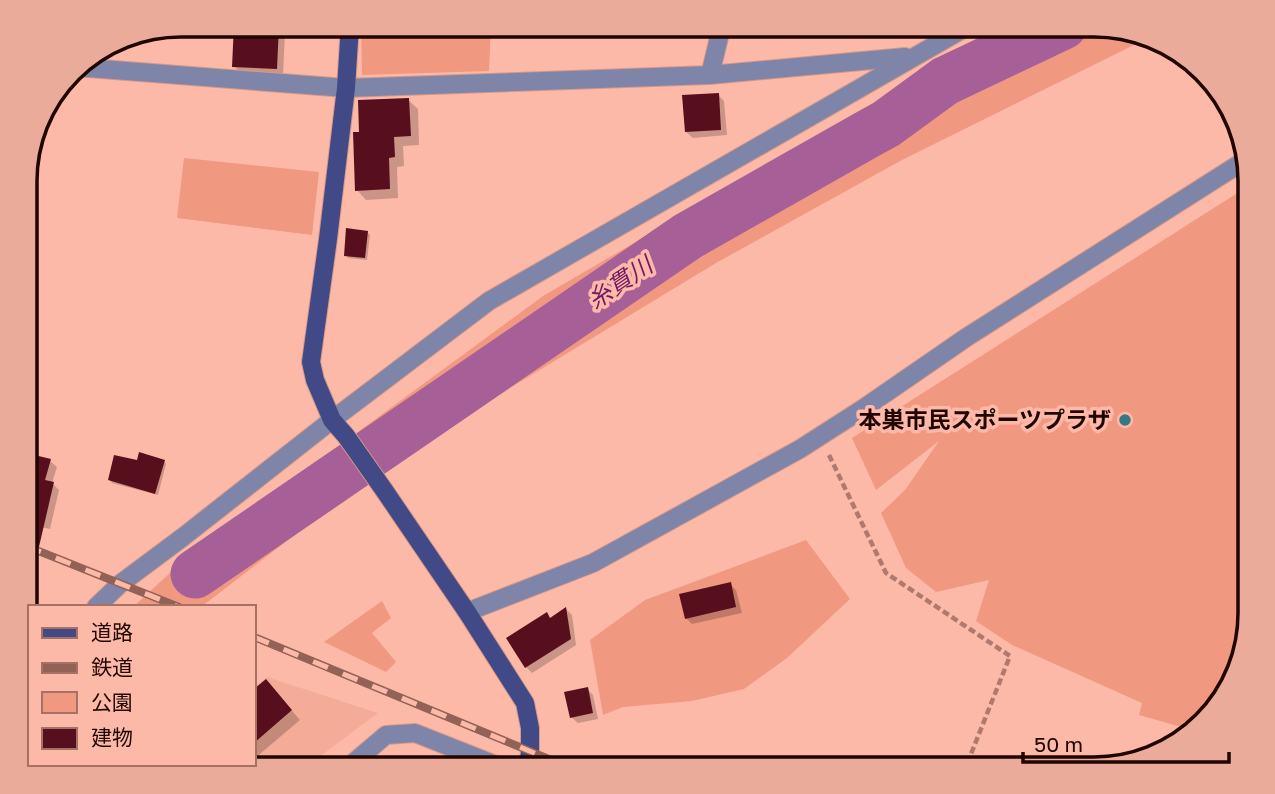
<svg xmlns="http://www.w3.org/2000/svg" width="1275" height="794" font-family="'Golos Text','Noto Sans JP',sans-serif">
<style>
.built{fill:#f4ac98}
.green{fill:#f19881}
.shadow{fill:#0003}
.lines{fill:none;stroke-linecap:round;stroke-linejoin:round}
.river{stroke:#a65f97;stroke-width:49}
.building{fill:#570f1d}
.minor-casing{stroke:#d5998a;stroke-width:20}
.major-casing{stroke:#d5998a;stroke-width:20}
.path{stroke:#af796d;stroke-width:4.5;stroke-dasharray:7 3.5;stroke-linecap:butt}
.minor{stroke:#7e85a8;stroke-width:18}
.major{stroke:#414986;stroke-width:18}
.rail-casing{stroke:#926257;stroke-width:8}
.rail{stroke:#fdb9a8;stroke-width:5;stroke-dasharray:16;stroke-linecap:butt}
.poi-dot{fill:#347888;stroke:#fdb9a8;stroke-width:2.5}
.labels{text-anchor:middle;stroke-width:7;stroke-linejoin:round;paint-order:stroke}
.poi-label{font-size:23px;font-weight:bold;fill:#200501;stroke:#fdb9a8;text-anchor:end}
.water-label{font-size:24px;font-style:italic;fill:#731b65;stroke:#fdb9a8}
.rim{fill:none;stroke:#200501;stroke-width:3.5}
</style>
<rect width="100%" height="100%" fill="#fdb9a8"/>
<path class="built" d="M267,677l111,36 -75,56h-123l-17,-5h91v-77z"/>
<path class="green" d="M361,25h130l-2,46 -127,4z
M1016,25h79l49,15 -242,120 -186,103 -333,202 -23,20 -159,122h-68l52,-48 358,-263 410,-239z
M184,158l135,14 -7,63 -135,-17z
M1250,185v438l-26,77 -32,30 -53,-15 3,-12 -130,-58 -36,-24 13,-41 -53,12 -30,-24 -25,-55 24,-23 34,-49 -63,49 -24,-52z
M806,540l44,59 -63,59 -43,31 -52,12 -69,6 -20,8 -13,-75 55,-40z
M382,601l9,17 -19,15 24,29 -10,10 -62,-30z"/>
<path class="shadow" d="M236,25h41v2l8,6 -2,42 -43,-3 -6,-6z
M718,95l6,6 3,34 -34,3 -7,-6z
M408,100l10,9 1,36 -16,1 1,20 -7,1 1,31 -32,2 -9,-10 4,-57z
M367,232l3,3 -3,25 -19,-2 -2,-3z
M26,445l8,7 -2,4 18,5 7,6 -5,16 7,7 -9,39 -24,-5z
M164,461l2,3 -8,31 -46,-12 -2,-3 28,-18z
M730,584l6,6 6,23 -50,11 -6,-6z
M566,609l6,6 4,30 -44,28 -6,-6 25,-48z
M266,681l34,39 -46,39v-68z
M587,689l6,6 5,24 -20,4 -7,-6z
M397,762l7,7h-38h1z
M166,764h81l-6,5h-61z"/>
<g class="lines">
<path class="river" d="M195,574l493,-338 178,-101 20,-11 59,-43 118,-56"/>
</g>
<path class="building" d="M234,24l45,1 -2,44 -45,-2z
M719,93l2,37 -36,2 -3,-37z
M409,98l2,38 -17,1 1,20 -6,1 1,31 -35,2 -2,-59h6l-1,-32z
M346,228l22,3 -3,27 -21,-2z
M139,452l26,8 -10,34 -47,-14 6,-25 23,5z
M26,453l25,6 -6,21 9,2 -19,82 -9,-1z
M731,582l5,25 -51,12 -6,-25z
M566,607l5,32 -46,29 -19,-30 41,-26 3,6z
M266,679l26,31 -38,33v-54z
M588,687l5,26 -23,5 -6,-26z"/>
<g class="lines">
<defs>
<path id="minor" d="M722,25l-12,50 195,-18
M75,67l271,21 364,-13
M26,164l1,-6
M96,607l24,-23 63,-47 149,-117 157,-119 481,-276
M467,612l126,-49 207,-114 64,-41 103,-71 280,-178
M346,769l40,-34 29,-2 91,36"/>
<path id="major" d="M350,25l-4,63 -18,151 -17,123 4,18 17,40 14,16 38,54 83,122 58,91 5,25v25l-3,16"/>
</defs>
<use href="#minor" class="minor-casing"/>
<use href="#major" class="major-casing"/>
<path class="path" d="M829,455l57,118 124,83 -45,113"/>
<use href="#minor" class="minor"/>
<use href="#major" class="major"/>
<defs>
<path id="rail" d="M26,546l153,61
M254,637l319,132"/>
</defs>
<use href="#rail" class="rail-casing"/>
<use href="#rail" class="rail"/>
</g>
<circle class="poi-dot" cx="1125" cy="420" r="7"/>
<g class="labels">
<g class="poi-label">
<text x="1111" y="428">本巣市民スポーツプラザ</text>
</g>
<g class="water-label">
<text transform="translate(620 283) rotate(-34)" y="8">糸貫川</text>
</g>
</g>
<path d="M0 0H1275V794H0ZM181 37H1094A144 144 0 0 1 1238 181V613A144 144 0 0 1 1094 757H181A144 144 0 0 1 37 613V181A144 144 0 0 1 181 37Z" fill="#ebab9b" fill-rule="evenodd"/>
<path class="rim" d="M181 37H1094A144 144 0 0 1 1238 181V613A144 144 0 0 1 1094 757H181A144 144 0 0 1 37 613V181A144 144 0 0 1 181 37Z"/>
<rect x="28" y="605" width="228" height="161" fill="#fdb9a8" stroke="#a57165" stroke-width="2"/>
<rect x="42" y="628" width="35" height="10" fill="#414986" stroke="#a57165" stroke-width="2"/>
<text x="91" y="640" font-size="21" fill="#200501">道路</text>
<rect x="42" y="663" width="35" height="10" fill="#926257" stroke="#a57165" stroke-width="2"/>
<text x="91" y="675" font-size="21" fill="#200501">鉄道</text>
<rect x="42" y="692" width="35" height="21" fill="#f19881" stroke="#a57165" stroke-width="2"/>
<text x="91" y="710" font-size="21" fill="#200501">公園</text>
<rect x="42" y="728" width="35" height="21" fill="#570f1d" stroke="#a57165" stroke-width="2"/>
<text x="91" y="745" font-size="21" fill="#200501">建物</text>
<path d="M1023 752v10h206v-10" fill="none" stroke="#200501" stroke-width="3.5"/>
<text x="1034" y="752" font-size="21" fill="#200501" stroke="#fdb9a8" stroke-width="5" paint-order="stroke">50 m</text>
</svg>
